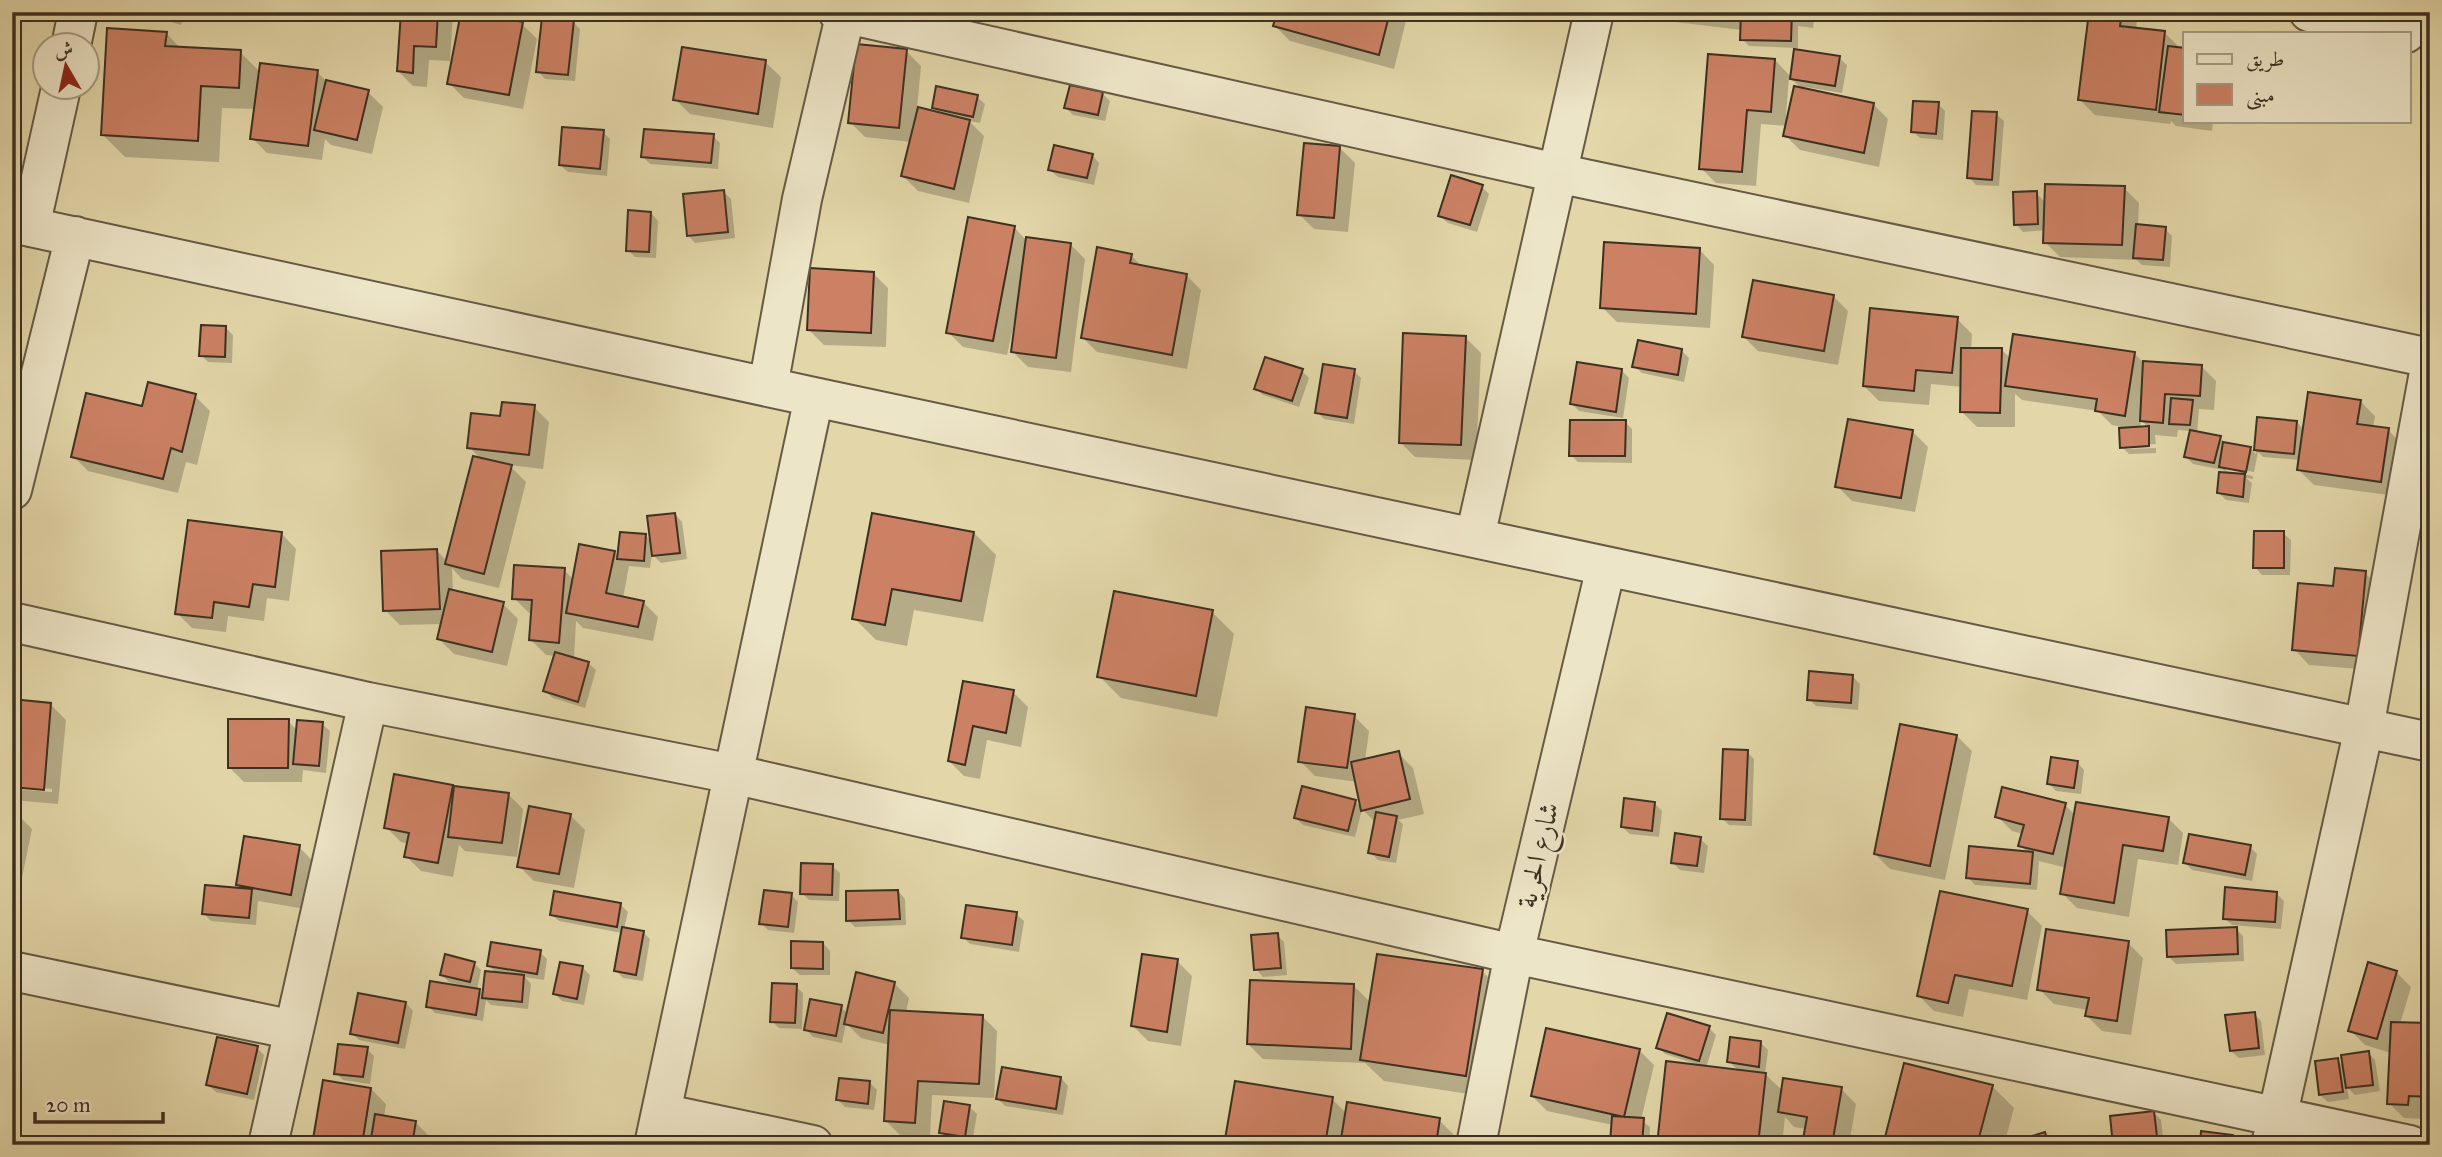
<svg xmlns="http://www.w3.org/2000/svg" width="2442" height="1157" font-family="'IM FELL Great Primer',Amiri,serif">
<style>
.shadow{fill:#0003;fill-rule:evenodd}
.building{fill:#cc8164;stroke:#3c3022;stroke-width:2}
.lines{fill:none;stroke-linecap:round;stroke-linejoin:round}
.minor-casing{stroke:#665a44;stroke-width:42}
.minor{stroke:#ede5c7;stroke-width:38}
.labels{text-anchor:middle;stroke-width:5;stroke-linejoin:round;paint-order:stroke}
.street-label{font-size:28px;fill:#3c3022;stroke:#ede5c7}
</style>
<rect width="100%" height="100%" fill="#e3d7a9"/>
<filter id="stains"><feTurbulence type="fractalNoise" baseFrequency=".00286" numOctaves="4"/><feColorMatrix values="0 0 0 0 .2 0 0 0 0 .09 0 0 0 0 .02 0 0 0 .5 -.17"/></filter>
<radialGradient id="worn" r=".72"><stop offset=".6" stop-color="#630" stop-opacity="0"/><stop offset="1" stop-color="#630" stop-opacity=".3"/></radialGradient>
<path class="shadow" d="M123,12h62l-4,13 -18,-5 -9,-8 -1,8 -28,-5z
M402,12h51l-3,49 -21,-1 -2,27 -14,-1 -15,-15z
M1065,12h21v3l-17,1z
M1279,12h166v7l-34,-2 -3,-4 -14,56 -104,-28 -15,-15z
M1658,12h157l-2,16 -15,-2v22l-49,-2 -7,-7v-9l-75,-9z
M2090,12h40l7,7 -1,11 29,3 15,15 5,2v71h28l-1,10 -36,-5 -5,-5 -1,3 -75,-9 -15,-15z
M573,22l7,7 -5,52 -30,-2 -7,-8z
M522,24l15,15 -14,70 -59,-11 -15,-15z
M166,33l15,16 59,3 20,20h57l11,11 40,9 15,15 -11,47 -41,-9 -6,-6 -3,21 -55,-7 -15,-15 4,-29 -34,-1 -3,54 -94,-5 -22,-22z
M906,51l15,15 -4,43 24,5 -8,-7 44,-10 8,7 -5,19 -11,-2 15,15 -15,67 -51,-12 -15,-15 8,-34 -46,-5 -15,-15z
M1839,58l8,7 -5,28 -37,-6v3l68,14 15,15 -9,48 -79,-17 -15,-15 2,-9 -26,-2 -5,62 -40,-3 -15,-15 74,-108 17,18zM1789,77l13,12 -13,27h-3z
M765,62l16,15 -8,51 -83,-14 -15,-15z
M1103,94l7,7 -5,20 -32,-6 -7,-7z
M1938,104l7,7 -2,29 -23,-2 -7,-7z
M1996,114l8,7 -5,65 -23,-1 -7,-8z
M603,132l7,7 -3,37 -39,-4 -8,-7z
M713,136l7,7 -2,26 -68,-5 -7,-7z
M1340,148l15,15 -7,69 -34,-3 -15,-15z
M1092,155l7,8 -5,22 -36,-8 -8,-7z
M1482,187l7,7 -12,38 -29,-9 -8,-7z
M2124,188l15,15 -1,23 27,3 7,7 -2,31 -28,-2 -5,-5 -77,-3 -15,-15 1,-12 -23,2 -7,-8 20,-31 10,10z
M724,192l7,7 4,39 -40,5 -7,-8z
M651,213l7,8 -2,37 -21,-1 -7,-7z
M1014,227l13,14 43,3 15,15 -14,113 -43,-5 -15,-15 4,-33 -2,-1 -8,37 -44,-8 -15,-15z
M1699,249l15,16 -4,63 -93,-6 -15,-15z
M1131,255l11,12 44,8 15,15 -14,79 -90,-17 -15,-15z
M873,273l15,15 -2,59 -62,-2 -15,-15z
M1833,296l15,15 -10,54 -80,-14 -15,-15z
M1957,319l15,15 -1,15h30l10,10 123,-6 10,10 57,3 15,15 -2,29 -15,-1 -2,25 23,4 6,6 24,4 6,6 3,-35 38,3 7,8 56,-29 15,15 -2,12 15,2 15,15 -7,51 -82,-11 -15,-15 1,-10 -37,-3 -5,-5 -4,20 -28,-5v4l27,5v3l-7,-1 6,5 -3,20 -23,-3 -7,-7 9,-19 -5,-4 -30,-6 -7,-7 5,-26 -13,-1 -1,7 -22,-2 1,9 -30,2v3l30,-1v5l-27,1 -7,-7 -1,-20 -9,-2 -14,-14 -76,-11 -7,-6v33h-38l-15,-15 1,-25 -32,-3 -2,21 -50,-4 -15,-15zM2141,420l8,8h-9z
M226,328l7,7 -1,28 -24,-1 -7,-7z
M1466,338l15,15 -5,107 -61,-3 -15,-15z
M1681,350l8,8 -5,24 -42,-9 -8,-7z
M1302,371l7,7 -10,29 -36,-12 -7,-7z
M1354,371l7,7 -7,46 -30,-5 -7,-7z
M1622,371l7,7 -6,40 -44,-7 -7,-7z
M195,396l15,15 -13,54 -11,-3 -8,31 -90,-22 -15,-15 70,-48z
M534,407l15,15 -6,47 -34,-4 17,17 -27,106 -37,-9 -10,-11 1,24 50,12 15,15 -11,47 -53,-12 -15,-15 4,-15 -43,1 -15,-15 52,-59 11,11 33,-103 -12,-12 32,-29z
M1625,422l7,7v34l-54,-1 -7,-7z
M1913,432l15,15 -13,65 -63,-11 -15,-15z
M675,514l7,8 5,37 -26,4 -9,-9 -2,14 -21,-2 -6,32 20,4 15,15 -5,24 -70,-13 -7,-7 -2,38 14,4 8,7 -11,38 -32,-10 -8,-7 11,-35 -10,-1 -15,-15 2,-27h-4l-15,-15 50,-28 10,10 40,-28 5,5 27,-21 6,6z
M873,515l101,18 22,22 -13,67 -69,-12 -7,36 -31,-6 -22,-22z
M281,533l15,16 -7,52 -22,-3 -3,23 -36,-5 -2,16 -34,-4 -15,-15z
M2283,533l8,7 -1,35h-28l-7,-8z
M2365,573l15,15 -8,82 -63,-5 -15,-16 41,-61z
M1212,612l22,22 -17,83 -96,-19 -22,-22z
M1853,677l7,7 -2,26 -42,-4 -7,-7z
M965,683l48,9 15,15 -7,40 -34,-7 -7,39 -16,-3 -15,-15z
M51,705l15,15 -8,84 -46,-4v-11l40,3v-3l-40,-4z
M1354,716l15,15 -4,30 33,-8 15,15 11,46 -26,6 5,4 -7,39 -18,-3 -8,-8 6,-29 -14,-14 -7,28 -52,-12 -7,-7 59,-17 7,8 -5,-27 -42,-6 -15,-15z
M288,721l10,10 24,-7 8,7 -4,42 -23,-3 -1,12h-58l-15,-15z
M1957,736l15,15 -27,129 -55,-11 -15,-15z
M1747,752l7,7 -2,67 -23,-1 -7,-7z
M2077,762l7,8 -3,24 -25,-3 -7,-7z
M452,787l4,4 52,3 15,15 -6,48 -52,-6 -6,-6 -6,32 -32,-6 -15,-15 3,-12 -8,-2 -15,-15z
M1655,804l7,7 -3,26 -29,-3 -8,-7z
M2065,805l10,10 93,3 15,15 -5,32 -40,-6 -9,58 -52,-9 -15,-15 5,-25 -28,-7 -2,29 -62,-5 -7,-8 61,-23 -9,-9 3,-11 -11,-3 -15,-15z
M12,809l20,20 -19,92 -1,-1z
M570,815l15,15 -11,58 -40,-7 -15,-15z
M1700,839l8,7 -4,27 -24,-3 -7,-7z
M299,847l15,15 -9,47 -47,-8 -2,24 -45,-4 -7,-7 39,-24 -5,-5z
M2250,847l7,7 -5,27 -60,-11 -7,-7z
M832,866l8,7 -1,28 -30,-1 -7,-7z
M898,891l7,8 1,26 -51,2 -7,-7z
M2277,894l7,7 -3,28 -49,-4 -8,-7z
M791,895l7,7 -4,31 -26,-3 -7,-7z
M621,905l7,7 -4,17 19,3 7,7 -7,42 -20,-3 -7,-7 6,-38 -63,-12 -8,-7z
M2027,911l15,15 -15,74 -58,-11 -6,28 -29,-6 -15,-15z
M1016,914l8,7 -5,31 -49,-8 -7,-7z
M2236,929l7,7 1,25 -68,3 -7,-7z
M1277,935l7,7 3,33 -24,2 -7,-8z
M823,943l7,8v24h-30l-8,-7z
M2128,943l15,15 -12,77 -29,-4 -15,-15 1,-6 -34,-6 -15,-15z
M540,952l7,7 -3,21 -19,-3 6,7 -3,25 -37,-4 -5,-5 -3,21 -48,-8 -7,-7 32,-19v-2l-11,-3 -7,-7 32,-12 7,7 -4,20 7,5 13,-21 -8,-8z
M1177,961l15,15 -11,70 -33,-5 -15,-15z
M583,968l7,7 -6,30 -22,-4 -7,-7z
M1482,971l22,22 -16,104 -104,-16 -19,-18 -102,-4 -15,-15 105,-59 18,18z
M2396,972l15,15 -11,37 30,1v86l-6,-1 -1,9 -19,-1 -15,-15 2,-50 -26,-8 -15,-15z
M894,983l15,15 -3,14 76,4 15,15 -3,67 -62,-3 -2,42 -29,-1 -15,-15 4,-76 -29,-7 -15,-15 -4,20 -29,-6 -7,-8 35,-22 7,7z
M796,986l7,7 -1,36 -23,-1 -7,-7z
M406,1003l7,8 -8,38 -46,-9 -7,-7z
M2254,1014l7,7 4,34 -26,3 -8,-7z
M1709,1028l7,7 -10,33 33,3 -10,-9 32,-19 7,7 -3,24 18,17 58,-2 15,15 -7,41h-45l3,-16 -13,-2 -9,-10 -3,28h-124l41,-80 -34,-11 -7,-7z
M257,1048l7,7 -10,45 -38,-8 -8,-7z
M367,1049l7,7 -4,28 -27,-4 -7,-7z
M1639,1050l15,15 -13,55 9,7 -1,18h-35l-2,-3 1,-17 -66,-14 -15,-15z
M2368,1053l7,7 5,31 -25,4 -8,-8 2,12 -21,3 -8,-7 17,-35 8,8z
M1061,1078l7,8 -5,29 -58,-9 -7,-7z
M870,1083l7,7 -3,20 -29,-3 -7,-7z
M1992,1086l22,22 -10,37h-119z
M371,1089l15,15 -2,13 31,5 15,15 -1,8h-115z
M1332,1099l15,15 92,6 22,22v3h-235z
M969,1107l8,7 -5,29 -24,-4 -7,-7z
M2154,1113l7,7 3,25h-49z
M2044,1134l11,11h-46z
M2232,1137l7,8h-38z"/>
<path class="building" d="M154,12h22l-2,7z
M401,12h37l-2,35 -22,-1 -1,27 -16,-2z
M461,12h12l50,10 -14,73 -62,-11z
M1277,12h113l-11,43 -106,-29z
M1741,12h51l-1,29 -51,-1z
M2089,12h33l-2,14 45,5 -9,79 -78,-10z
M542,17l32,3 -6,55 -32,-3z
M107,28l60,4 -2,14 76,4 -2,38 -38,-2 -3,55 -97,-6z
M856,44l51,5 -8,79 -51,-5z
M2168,46l17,2v67l-26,-3z
M682,47l84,13 -8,54 -85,-14z
M1794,49l46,7 -5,30 -45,-7z
M1708,54l67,5 -4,53 -24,-2 -5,62 -43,-3z
M260,63l58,7 -10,76 -58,-7z
M326,80l43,10 -12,50 -43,-10z
M1070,85l33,7 -5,23 -34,-7z
M936,86l42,9 -5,22 -41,-9z
M1794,86l80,17 -10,50 -81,-17z
M1913,101l26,1 -3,32 -25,-2z
M918,107l52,13 -16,69 -53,-13z
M1972,111l25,1 -5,68 -25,-2z
M562,127l42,3 -4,39 -41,-4z
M644,129l70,5 -3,29 -70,-6z
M1304,143l36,3 -6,72 -37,-3z
M1054,145l39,9 -6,24 -39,-8z
M1451,175l32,10 -13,40 -32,-9z
M2045,184l80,2 -3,59 -79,-2z
M724,190l4,42 -41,4 -4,-42z
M2037,191l1,33 -24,1 -1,-33z
M628,210l23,2 -2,40 -23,-1z
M968,217l47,9 -22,115 -47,-8z
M2136,224l30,3 -3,33 -30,-2z
M1026,237l45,6 -15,115 -45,-6z
M1604,242l96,6 -4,66 -96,-6z
M1097,247l35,7 -2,9 57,11 -15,81 -91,-17z
M810,268l64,4 -3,61 -64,-3z
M1753,280l81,15 -10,56 -82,-14z
M1870,308l88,9 -6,56 -36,-3 -2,21 -51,-5z
M201,325l25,1 -1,31 -26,-1z
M1403,333l63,3 -5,109 -62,-2z
M2013,334l122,18 -10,64 -30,-5 2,-12 -92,-13z
M1638,340l44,9 -4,26 -46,-8z
M1961,348h41l-2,65 -40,-1z
M1265,357l38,12 -11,32 -38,-12z
M2143,361l59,4 -2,31 -35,-2 -2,29 -23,-2z
M1577,362l45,7 -6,43 -46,-8z
M1323,364l32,5 -8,49 -32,-5z
M148,382l48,12 -14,58 -11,-4 -8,31 -92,-22 15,-64 56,13z
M2308,392l53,8 -4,24 32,4 -8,54 -84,-12z
M2171,398l22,2 -3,25 -21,-1z
M502,402l33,3 -6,50 -62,-7 4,-35 29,3z
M2257,417l40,4 -3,33 -40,-4z
M1848,419l65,11 -12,68 -66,-11z
M1570,420h56l-1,36h-56z
M2149,426v20l-29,2 -1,-20z
M2190,430l31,6 -7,27 -30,-6z
M2223,442l28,5 -5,25 -27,-5z
M473,456l39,9 -28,109 -39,-10z
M2219,472l26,2 -2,23 -26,-4z
M675,513l5,40 -28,3 -5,-40z
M872,513l102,19 -13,69 -69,-12 -7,36 -33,-6z
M188,520l94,12 -7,55 -22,-3 -4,23 -35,-5 -2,16 -37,-4z
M2254,531h30v37h-31z
M620,532l26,2 -2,27 -27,-2z
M579,544l36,7 -9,42 38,8 -6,26 -72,-14z
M437,549l3,60 -57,2 -2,-60z
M514,565l51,3 -6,75 -30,-3 3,-40 -20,-1z
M2335,568l31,3 -8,85 -66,-6 6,-67 35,3z
M2430,573v44h-4z
M449,589l55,13 -12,50 -55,-13z
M1114,591l99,19 -17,86 -99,-19z
M555,652l34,10 -11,40 -35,-11z
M1809,671l44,4 -2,28 -44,-3z
M963,681l51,9 -8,43 -33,-7 -8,39 -17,-4z
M12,699l39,4 -7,87 -32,-3z
M1306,707l49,7 -8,54 -49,-6z
M228,719h61l-1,49h-60z
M297,720l26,2 -4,44 -26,-2z
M1900,724l57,11 -27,131 -56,-12z
M1723,749l25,1 -3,70 -25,-1z
M1399,751l11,48 -49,12 -10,-49z
M2051,757l27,4 -4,27 -27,-4z
M394,774l59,11 -15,78 -34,-6 5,-24 -25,-5z
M454,786l55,7 -7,50 -54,-6z
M1302,786l54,14 -8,31 -54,-13z
M2002,787l64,16 -13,51 -35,-8 6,-21 -29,-8z
M1624,798l31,4 -3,29 -31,-4z
M2076,802l93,15 -6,34 -40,-6 -9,58 -54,-9z
M529,806l42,8 -12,60 -42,-7z
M1376,812l21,4 -8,41 -21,-4z
M1675,833l26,4 -4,29 -26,-3z
M2189,834l62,11 -6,30 -62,-12z
M244,836l56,9 -9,50 -55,-10z
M1969,846l64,6 -3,32 -64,-6z
M801,863l32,1 -1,31 -32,-1z
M205,885l47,4 -3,29 -47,-4z
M2225,887l52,5 -2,30 -52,-3z
M764,890l28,3 -4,34 -29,-3z
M898,890l2,29 -54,2v-30z
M554,891l67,12 -4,24 -67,-12z
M1940,891l88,18 -16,77 -57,-11 -7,28 -31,-7z
M966,905l51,7 -5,33 -51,-7z
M622,927l22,4 -8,44 -22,-4z
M2237,927l1,27 -71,3 -1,-27z
M2046,929l83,12 -12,80 -32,-5 4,-18 -52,-8z
M1278,933l3,35 -27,2 -3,-35z
M791,941l32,1v27l-32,-1z
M491,942l50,8 -4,24 -50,-8z
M445,954l30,8 -5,20 -30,-7z
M1142,954l36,5 -11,73 -36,-6z
M1377,954l106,15 -17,107 -106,-16z
M560,962l23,4 -6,33 -24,-5z
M2368,962l29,9 -20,68 -29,-8z
M485,971l39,4 -2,27 -40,-4z
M856,972l39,10 -12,51 -39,-9z
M1250,980l104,4 -3,65 -104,-5z
M430,981l50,8 -4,26 -50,-8z
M772,983l25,1 -2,39 -25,-1z
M358,993l48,9 -8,41 -48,-9z
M810,999l32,6 -6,31 -32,-6z
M890,1010l93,5 -4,69 -61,-3 -3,42 -31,-2z
M2255,1012l4,36 -29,3 -5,-36z
M1667,1013l43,13 -11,35 -43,-13z
M2391,1022l39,1v74l-21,-1 -1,9 -21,-1z
M1546,1028l94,21 -16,68 -93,-21z
M217,1037l41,9 -11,48 -41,-9z
M1730,1037l31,4 -2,26 -32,-5z
M338,1044l30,3 -5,30 -29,-3z
M2369,1051l4,34 -27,3 -5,-33z
M2338,1058l5,34 -24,3 -4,-34z
M1666,1061l100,12 -8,72h-101z
M1904,1063l89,22 -16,60h-94z
M1002,1067l59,10 -5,32 -60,-10z
M839,1078l31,3 -2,23 -32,-4z
M1783,1078l59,9 -10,58h-30l5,-28 -29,-5z
M323,1080l48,8 -9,57h-50z
M1235,1081l98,16 -8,48h-101z
M944,1101l26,4 -5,32 -26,-4z
M1347,1102l93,16 -4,27h-96z
M2154,1111l4,34h-45l-3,-29z
M375,1114l41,7 -4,24h-42z
M1612,1116l32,2 -2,27 -32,-2z
M2201,1131l32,4 -2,10h-31z
M2045,1132l4,13h-46z"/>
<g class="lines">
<defs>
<path id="minor" d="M838,12l719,161 873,185
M2309,12l97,21
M71,46l7,-34
M12,223l802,174 1616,345
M30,227l31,-139
M768,387l34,-188 44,-187
M12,490l63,-254
M1475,537l119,-525
M12,622l356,80 365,72 781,180 896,191
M12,971l282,59
M661,1113l152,32
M268,1145l100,-443
M654,1145l160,-748
M1476,1145l38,-191 92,-387
M2271,1145l93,-417 66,-361"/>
</defs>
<use href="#minor" class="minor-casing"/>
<use href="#minor" class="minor"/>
</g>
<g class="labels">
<g class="street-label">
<text transform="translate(1537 855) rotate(-77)" y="10">شارع الحرية</text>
</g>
</g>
<rect width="2442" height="1157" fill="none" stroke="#e3d7a9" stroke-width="42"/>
<rect x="14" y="14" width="2414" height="1129" fill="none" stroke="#3c3022" stroke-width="3.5"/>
<rect x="21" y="21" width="2400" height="1115" fill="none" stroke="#3c3022" stroke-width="2"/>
<rect x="2183" y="32" width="228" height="91" fill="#ede5c7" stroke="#a69d85" stroke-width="2"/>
<rect x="2197" y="54" width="35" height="10" fill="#ede5c7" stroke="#a69d85" stroke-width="2"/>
<text x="2246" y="66" font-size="21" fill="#3c3022">طريق</text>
<rect x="2197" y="84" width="35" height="21" fill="#cc8164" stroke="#a69d85" stroke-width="2"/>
<text x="2246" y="102" font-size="21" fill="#3c3022">مبنى</text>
<g transform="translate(66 66) rotate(351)"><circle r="33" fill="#ede5c7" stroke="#a69d85" stroke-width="2"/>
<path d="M0-5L12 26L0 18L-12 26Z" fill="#8f2418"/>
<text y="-10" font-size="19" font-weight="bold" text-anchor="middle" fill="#3c3022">ش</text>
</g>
<path d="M35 1112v10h128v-10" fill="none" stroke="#3c3022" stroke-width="3.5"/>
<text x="46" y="1112" font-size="21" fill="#3c3022" stroke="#ede5c7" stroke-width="5" paint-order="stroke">20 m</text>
<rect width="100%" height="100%" filter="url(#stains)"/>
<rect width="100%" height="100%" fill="url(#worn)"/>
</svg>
